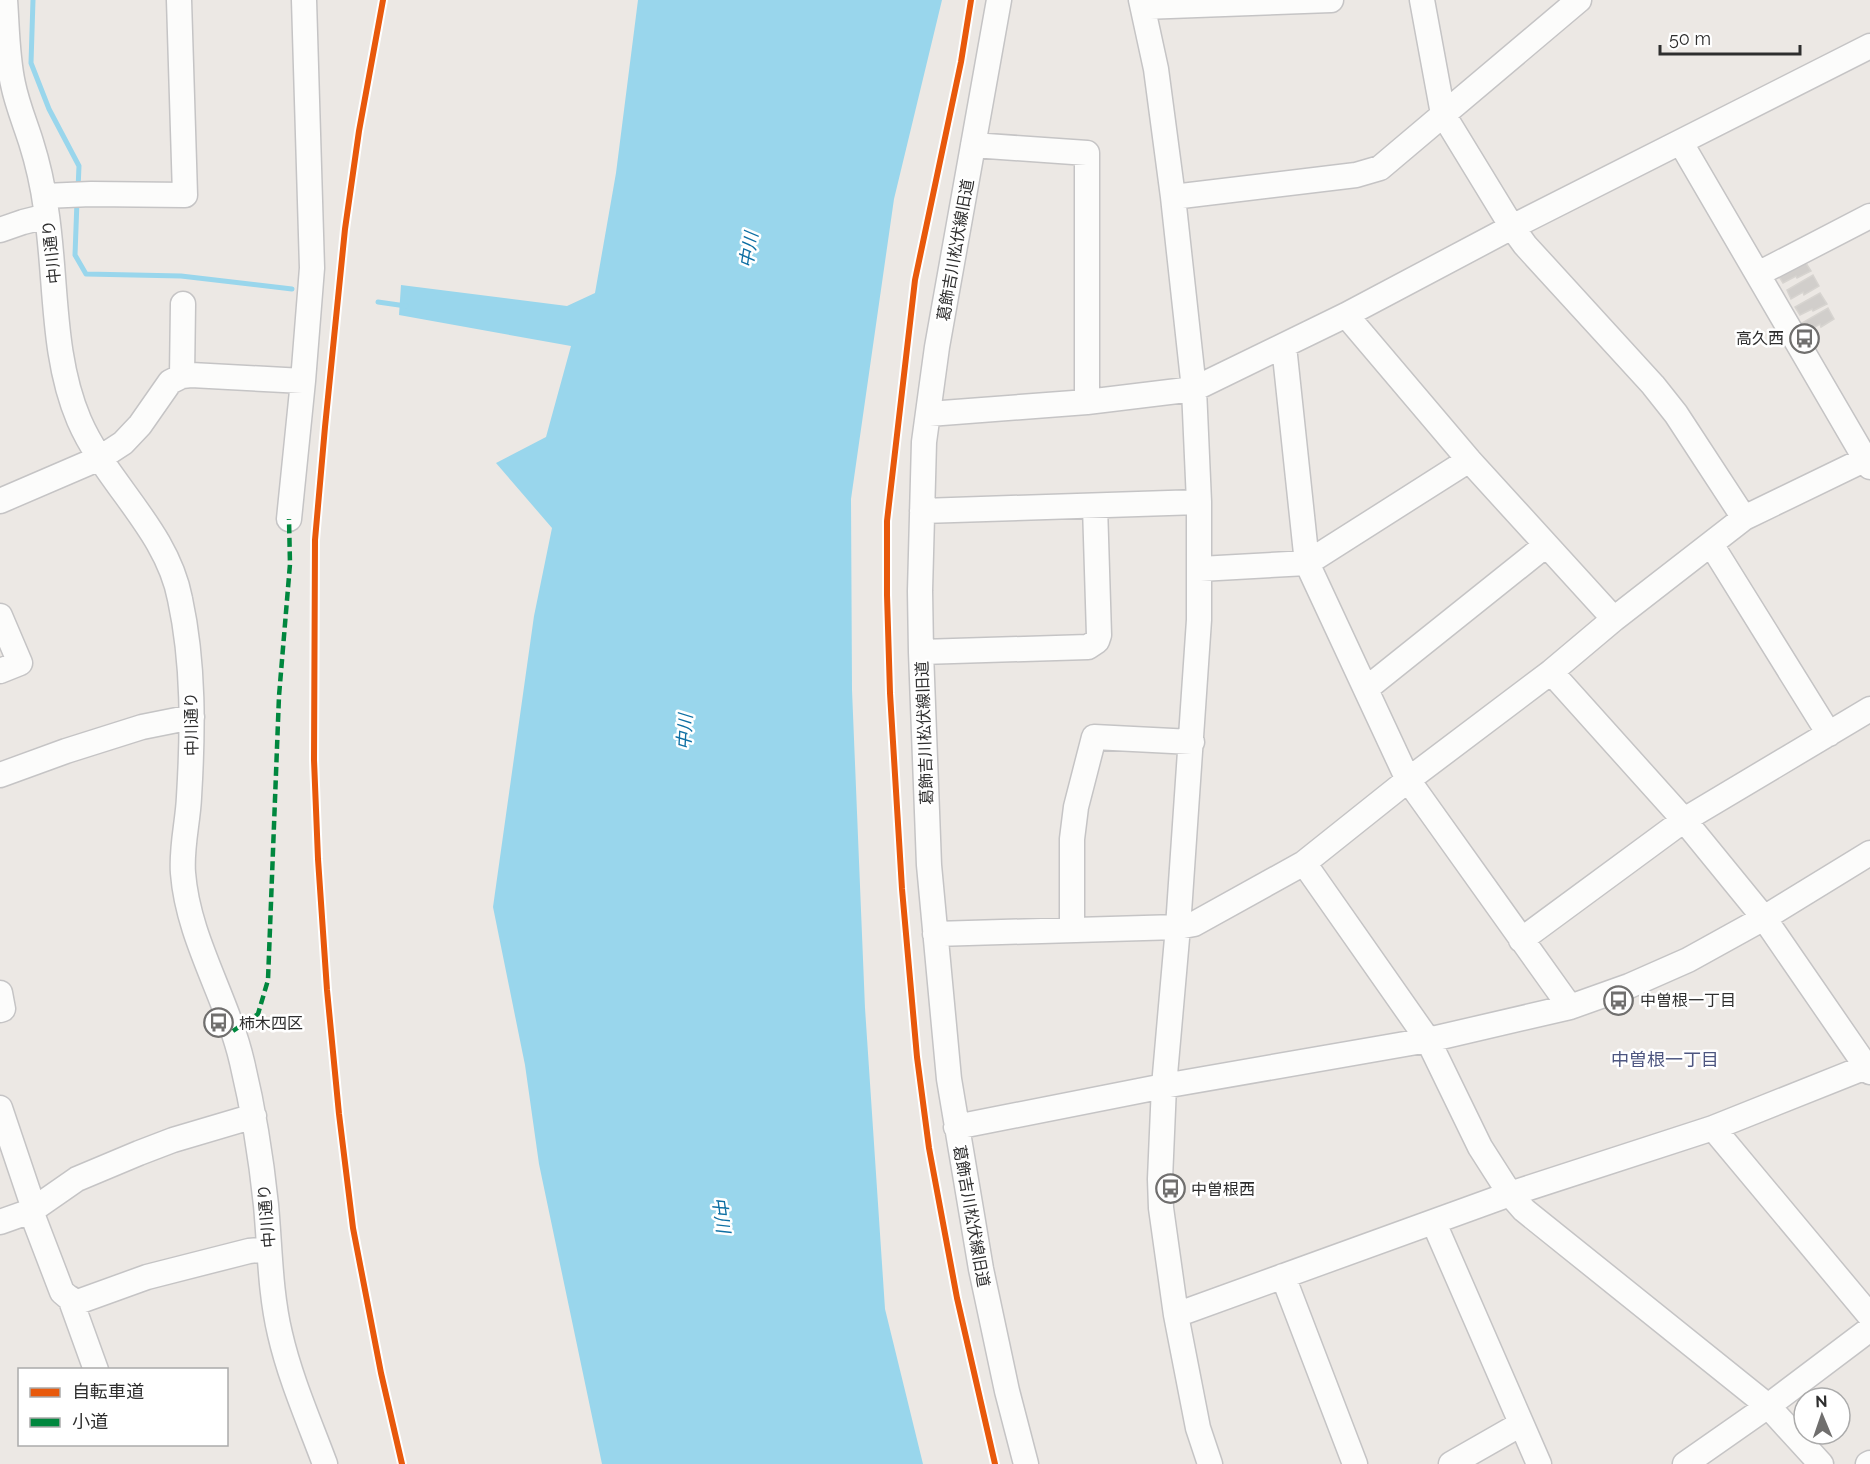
<svg xmlns="http://www.w3.org/2000/svg" width="1870" height="1464" font-family="Raleway,'Noto Sans JP',sans-serif">
<style>
.water{fill:#99d6ec}
.lines{fill:none;stroke-linecap:round;stroke-linejoin:round}
.stream{stroke:#99d6ec;stroke-width:5}
.building{fill:#d1cecb;stroke:#d7d4d0;stroke-width:1.5}
.minor-casing{stroke:#c5c4c5;stroke-width:27}
.minor{stroke:#fcfcfb;stroke-width:24}
.quiet{stroke:#00873e;stroke-width:4.5;stroke-dasharray:9 4.5;stroke-linecap:butt}
.cycleway-casing{stroke:#fff;stroke-width:10}
.cycleway{stroke:#e8590c;stroke-width:6}
.labels{text-anchor:middle;stroke-width:5;stroke-linejoin:round;paint-order:stroke}
.street-label{font-size:16px;fill:#2e2e2e;stroke:#fff}
.poi-label{font-size:16px;fill:#2e2e2e;stroke:#fff;text-anchor:start}
.water-label{font-size:18px;font-style:italic;fill:#0d6fa3;stroke:#fff}
.neighbourhood-label{font-size:18px;fill:#4d5680;stroke:#fff}
</style>
<rect width="100%" height="100%" fill="#ece8e4"/>
<path class="water" d="M638,0h304l-48,199 -43,300 1,191 13,318 20,301 38,155h-321l-63,-300 -14,-99 -32,-158 41,-291 18,-88 -56,-65 50,-26 25,-91 -172,-31 2,-30 166,21 28,-13 21,-120z"/>
<g class="lines">
<path class="stream" d="M33,0l-2,63 18,46 30,57 -1,23
M77,201l-2,54 11,19 95,2 111,13
M378,302l28,4"/>
</g>
<path class="building" d="M1804,260l7,11 -14,7 -1,-2 -13,7 -5,-8z
M1813,275l6,11 -15,9 -1,-3 -12,7 -4,-9z
M1820,293l7,11 -14,7 -1,-2 -12,6 -5,-8z
M1828,308l6,11 -13,8 -1,-3 -14,8 -4,-9z"/>
<g class="lines">
<defs>
<path id="minor" d="M5,0c2,27 2,57 8,84 4,20 12,39 18,58 7,22 12,45 15,67 11,70 5,145 33,211 27,63 88,110 101,179 14,65 13,132 9,198 -1,25 -8,50 -6,76 5,66 44,124 59,189 11,46 19,95 24,143 4,43 4,87 14,129 10,44 29,87 45,130
M999,0l-62,347 -13,95 -4,149 1,61 8,213 20,214 32,190 26,122 19,73
M1141,0l15,69 17,128 21,192 5,113v118l-21,307 -14,159 -4,93 1,29 15,107 22,113 12,36
M1422,0l21,114 69,113 13,18 128,140 23,29 68,104
M1143,7l188,-7
M1681,143l189,324
M973,145l114,8v249
M44,196l47,-2 94,1 -6,-195
M1173,197l183,-22 24,-7 199,-168
M0,230l23,-8 24,-6
M1758,274l112,-58
M1346,315l123,145 145,159
M1284,346l23,217 101,217 162,227
M182,376l1,-72
M929,414l158,-12 107,-13 152,-74 166,-88 358,-181
M0,501l100,-43 23,-15 17,-18 30,-43 12,-6 9,-1 112,6 9,-113 -8,-268
M922,511l277,-9
M289,519l14,-138
M1711,544l118,190
M1200,569l107,-6 162,-103
M0,616l20,47 -20,8
M921,652l167,-5 9,-6 2,-6 -4,-129
M1551,672l133,148 80,98 106,154
M1366,689l180,-144
M0,775l66,-24 76,-24 50,-10
M1304,863l124,177 52,107 30,47 14,16 244,196 53,58
M1072,930v-91l4,-32 18,-70 98,5
M935,934l243,-7 16,-3 110,-61 104,-83 143,-108 63,-53 130,-101 126,-61
M1521,940l163,-120 186,-111
M0,993l3,16 -3,1
M0,1108l34,101
M956,1127l208,-41 264,-46 142,-33 59,-21 59,-26 76,-42 106,-65
M1713,1128l157,188
M31,1211l31,81 13,11 72,-26 102,-26 19,-2
M0,1222l31,-11 46,-32 62,-26 34,-13 81,-24
M1434,1223l105,241
M1283,1276l72,188
M70,1298l26,72
M1176,1315l334,-121 203,-66 153,-61
M1451,1464l70,-40
M1685,1464l83,-58 102,-77
M1868,1464l2,-1"/>
</defs>
<use href="#minor" class="minor-casing"/>
<use href="#minor" class="minor"/>
<path class="quiet" d="M233,1031l25,-17 10,-34 11,-284 11,-132 -1,-45"/>
<defs>
<path id="cycleway" d="M383,0l-24,131 -14,98 -20,198 -10,113 -1,220 4,99 9,131 12,124 14,114 28,145 21,91
M971,0l-10,62 -46,218 -28,241v74l3,98 12,196 15,168 12,91 28,150 38,166"/>
</defs>
<use href="#cycleway" class="cycleway-casing"/>
<use href="#cycleway" class="cycleway"/>
</g>
<defs>
<symbol id="bus-ring" viewBox="-11 -11 22 22"><circle r="9.5" fill="#fff" stroke="#706f6e" stroke-width="1.5"/><path d="M-5-6H5V4H4V6H2V4H-2V6H-4V4H-5ZM-3.5-4V0h7V-4ZM-3.5 1.2v1.5H-2V1.2ZM2 1.2v1.5H3.5V1.2Z" fill="#706f6e"/></symbol>
</defs>
<g fill-rule="evenodd">
<use href="#bus-ring" x="1788" y="322" width="33" height="33"/>
<use href="#bus-ring" x="1602" y="984" width="33" height="33"/>
<use href="#bus-ring" x="202" y="1006" width="33" height="33"/>
<use href="#bus-ring" x="1154" y="1172" width="33" height="33"/>
</g>
<g class="labels">
<g class="street-label">
<text transform="translate(955 250) rotate(-80)" y="6">葛飾吉川松伏線旧道</text>
<text transform="translate(51 252) rotate(-96)" y="6">中川通り</text>
<text transform="translate(191 724) rotate(-91)" y="6">中川通り</text>
<text transform="translate(924 733) rotate(-92)" y="6">葛飾吉川松伏線旧道</text>
<text transform="translate(266 1216) rotate(-95)" y="6">中川通り</text>
<text transform="translate(972 1216) rotate(80)" y="6">葛飾吉川松伏線旧道</text>
</g>
<g class="poi-label">
<text x="1784" y="344" text-anchor="end">高久西</text>
<text x="1640" y="1006">中曽根一丁目</text>
<text x="239" y="1029">柿木四区</text>
<text x="1191" y="1195">中曽根西</text>
</g>
<g class="water-label">
<text transform="translate(749 250) rotate(-81)" y="6">中川</text>
<text transform="translate(685 732) rotate(-87)" y="6">中川</text>
<text transform="translate(721 1215) rotate(82)" y="6">中川</text>
</g>
<g class="neighbourhood-label">
<text x="1665" y="1066">中曽根一丁目</text>
</g>
</g>
<rect x="18" y="1368" width="210" height="78" fill="#ffffff" stroke="#ababab" stroke-width="1.5"/>
<rect x="30" y="1388" width="30" height="9" fill="#e8590c" stroke="#ababab" stroke-width="1.5"/>
<text x="72" y="1398" font-size="18" fill="#2e2e2e">自転車道</text>
<rect x="30" y="1418" width="30" height="9" fill="#00873e" stroke="#ababab" stroke-width="1.5"/>
<text x="72" y="1428" font-size="18" fill="#2e2e2e">小道</text>
<g transform="translate(1822 1416) rotate(358)"><circle r="28" fill="#ffffff" stroke="#ababab" stroke-width="1.5"/>
<path d="M0-4.5L10 22L0 15L-10 22Z" fill="#706f6e"/>
<text y="-9" font-size="16" font-weight="bold" text-anchor="middle" fill="#2e2e2e">N</text>
</g>
<path d="M1660 45v9h140v-9" fill="none" stroke="#2e2e2e" stroke-width="3"/>
<text x="1669" y="45" font-size="18" fill="#2e2e2e" stroke="#ffffff" stroke-width="4.5" paint-order="stroke">50 m</text>
</svg>
